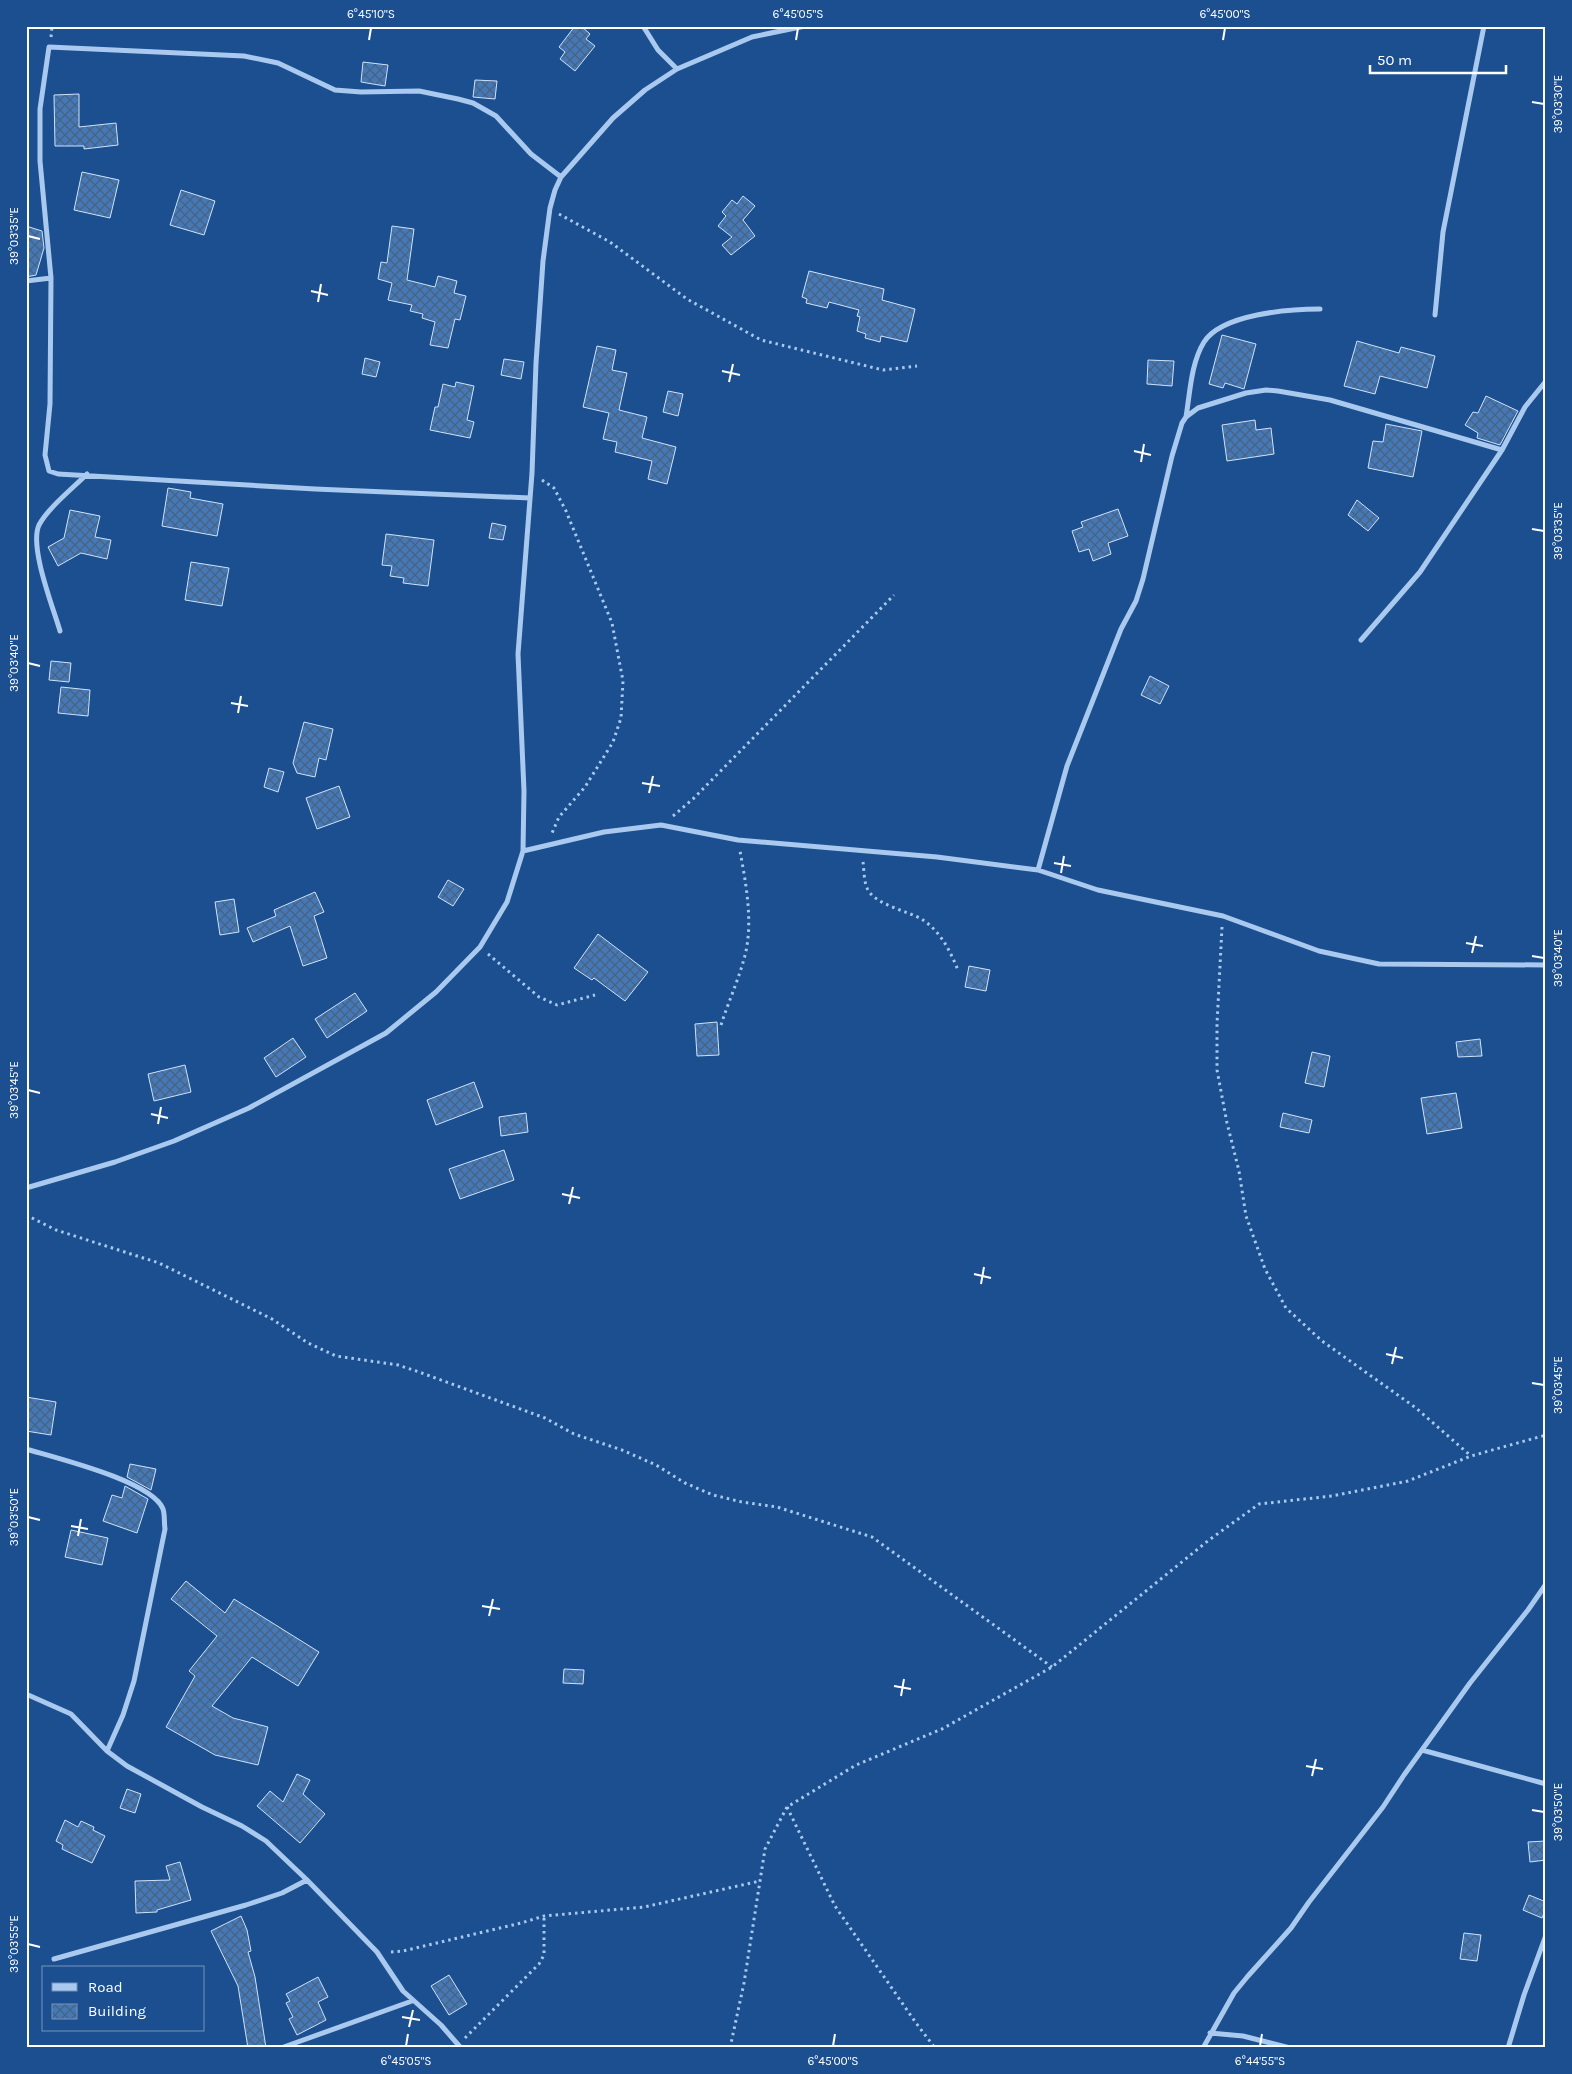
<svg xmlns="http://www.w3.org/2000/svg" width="1572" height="2074" font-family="Karla,sans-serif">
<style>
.building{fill:url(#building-cross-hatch);stroke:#cfe3fa}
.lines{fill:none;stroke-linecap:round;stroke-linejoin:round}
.path{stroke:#a9c9ee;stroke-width:3;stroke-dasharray:2.5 4;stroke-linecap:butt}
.street{stroke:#a9c9ee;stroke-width:5}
.ticks{fill:none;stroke:#fff;stroke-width:2}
.neatline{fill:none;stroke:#fff;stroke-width:2}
.ticks-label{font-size:12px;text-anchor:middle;fill:#fff}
</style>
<defs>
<pattern id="building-cross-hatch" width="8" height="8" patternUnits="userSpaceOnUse" patternTransform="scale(1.25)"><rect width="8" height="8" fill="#4478b7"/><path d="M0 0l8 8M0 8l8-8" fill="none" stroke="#486282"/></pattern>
</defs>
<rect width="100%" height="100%" fill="#1b4f8f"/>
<path class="building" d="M575,26h6l9,8 -4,5 9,7 -20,25 -15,-12 5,-7 -6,-5z
M363,62l25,3 -3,21 -24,-4z
M475,80l22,1 -2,18 -22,-2z
M79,94v33l37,-4 2,22 -34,4v-3h-29l-1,-51z
M82,172l37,8 -9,38 -36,-8z
M181,190l34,11 -11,34 -34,-10z
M743,196l12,10 -12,14 12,16 -24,19 -9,-10 10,-8 -14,-11 8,-10 -4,-4 10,-12 5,4z
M26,226l16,5 2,17 -8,27 -10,2z
M392,226l22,3 -7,51 28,7 3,-11 19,5 -3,12 12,3 -6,24 -5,-1 -7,29 -18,-3 5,-23 -13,-4 1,-4 -13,-3 2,-6 -24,-5 4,-17 -14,-4 3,-17 6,1z
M809,271l75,18 -2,11 33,9 -8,33 -26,-6 -1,6 -15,-4 1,-4 -9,-3 3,-14 -3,-1 2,-6 -30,-8 -2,6 -21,-5 1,-4 -5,-2z
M1222,335l34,9 -12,45 -19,-6 -2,5 -14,-4z
M1357,341l42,12 2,-6 34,9 -8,32 -47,-12 -5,18 -31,-8z
M597,346l19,4 -4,20 15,3 -8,37 28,7 -5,21 34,9 -9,37 -19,-5 4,-18 -37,-9 2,-10 -14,-3 6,-26 -26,-6z
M365,358l15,4 -4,15 -14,-3z
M504,359l20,3 -3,17 -20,-4z
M1148,360l26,1 -2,25 -25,-2z
M456,382l18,4 -7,34 7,2 -4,16 -40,-8 5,-23h3l5,-23 12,3z
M668,391l15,3 -5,22 -15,-4z
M1486,396l32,15 -18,34 -23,-7 1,-5 -13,-8 8,-13 5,1z
M1255,420l1,10 15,-2 3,26 -47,7 -5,-36z
M1386,424l36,7 -9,46 -45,-9 5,-27 10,1z
M168,488l23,4 -1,6 33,6 -6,32 -55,-10z
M1357,500l22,18 -11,13 -20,-16z
M1118,509l10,27 -20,7 3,11 -18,7 -4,-12 -10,3 -7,-21 11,-4 -2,-5z
M70,510l30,6 -5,21 16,3 -4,19 -26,-6 -23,13 -10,-19 16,-9z
M492,523l14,3 -3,14 -14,-2z
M386,534l48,6 -6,46 -25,-3 1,-5 -14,-2 2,-10 -10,-1z
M191,562l38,6 -7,38 -37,-6z
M51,661l20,2 -2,19 -20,-2z
M1150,676l19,10 -9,18 -19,-9z
M61,687l29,3 -2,26 -30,-3z
M304,722l29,7 -7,31 -7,-2 -4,19 -18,-4 -4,-10z
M269,768l15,4 -6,20 -14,-5z
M339,786l11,31 -33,12 -11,-31z
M448,880l16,9 -11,17 -15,-9z
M315,892l9,20 -10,4 13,42 -24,8 -13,-40 -37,16 -6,-14 29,-12 -2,-6z
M234,899l5,33 -19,3 -5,-33z
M598,934l50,38 -23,29 -31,-23 -2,2 -18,-12z
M969,966l21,4 -4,21 -21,-4z
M355,993l12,18 -40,27 -12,-19z
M717,1022l2,33 -22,1 -2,-32z
M293,1038l13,19 -30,20 -12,-19z
M1480,1039l2,17 -24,1 -2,-15z
M1312,1052l18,4 -6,31 -19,-4z
M185,1065l6,27 -37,9 -6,-27z
M474,1082l9,25 -47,18 -9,-25z
M1456,1093l6,35 -35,6 -6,-36z
M526,1113l2,19 -27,4 -2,-19z
M1283,1113l29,7 -3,13 -29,-6z
M504,1150l10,30 -54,19 -11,-30z
M26,1397l30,5 -5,33 -25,-4z
M130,1464l26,5 -5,21 -24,-13z
M125,1486l23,13 -11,34 -34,-12 9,-26 10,3z
M71,1530l37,8 -6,27 -37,-8z
M186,1581l39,32 9,-14 85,53 -21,34 -46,-29 -40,49 21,12 35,9 -10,38 -43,-10 -49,-28 29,-51 -6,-5 28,-35 -46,-37z
M564,1669l20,1 -1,14 -20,-1z
M297,1774l13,6 -7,14 22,20 -25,29 -43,-37 13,-15 13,11z
M127,1789l14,5 -6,19 -15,-5z
M65,1820l13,7 3,-6 13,6 -1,3 12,6 -13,27 -30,-14 1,-4 -7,-4z
M1546,1841v19l-16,2 -2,-20z
M180,1862l11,38 -34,10v2l-21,1 -1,-32 35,-1 -4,-14z
M1529,1895l17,7v7l-4,9 -19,-8z
M241,1916l6,14 4,21 -3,1 7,25 11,71h-18l-10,-62 -27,-55z
M1464,1933l17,2 -4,26 -17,-2z
M449,1975l18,29 -18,11 -18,-29z
M318,1977l10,20 -10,5 8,18 -29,15 -8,-16 4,-2 -7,-14 4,-2 -4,-7z"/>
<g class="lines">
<path class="path" d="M51,37l1,-11
M559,214l51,28 77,57 74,41 122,30 34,-4
M542,480l12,8 12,23 46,112 11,58 -2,37 -8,24 -28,45 -26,30 -7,16
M673,816l21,-18 200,-203
M863,862c1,8 1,19 4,26 7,17 42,23 56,32 18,12 27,31 35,50
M1222,927l-5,97v46l10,53 12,48 7,45 19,53 21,39 36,33 94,67 55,48
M488,954l51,43 18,8 38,-10
M721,1025c7,-22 17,-44 23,-66 10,-34 2,-75 -4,-108
M26,1215l30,15 103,33 113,56 36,24 28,13 62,9 21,7 126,46 29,16 48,16 34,15 29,18 28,12 29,7 35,5 95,30 180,130
M787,1807l48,99 81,117 19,25
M391,1952l12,-1 118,-28 23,-7 100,-9 116,-26
M465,2038l74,-74 5,-9v-39
M730,2048l14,-65 21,-134 22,-42 69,-42 86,-36 110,-62 157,-127 50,-36 73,-8 76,-15 63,-25 75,-21"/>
<path class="street" d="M643,26l15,24 19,19
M26,281l25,-3
M1435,315l8,-83 41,-206
M1186,417c4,-24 5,-54 18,-75 18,-28 85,-33 116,-33
M530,498l-215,-9 -257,-15 -9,-3 -4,-16 5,-51 1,-126 -11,-117v-52l9,-62 195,9 34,7 57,27 26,2 58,-1 39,8 15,4 23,13 35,38 30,23
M60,631c-7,-24 -31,-84 -21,-106 9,-17 34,-37 48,-51
M1361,640l59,-68 82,-122 23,-43 21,-26
M523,851l81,-19 57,-7 77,15 199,17 101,13 60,20 125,26 96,35 60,13 167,1
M1038,870l29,-104 54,-137 15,-28 7,-22 29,-123 10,-33 4,-6 12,-9 48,-15 20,-3 12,1 52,9 172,50
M26,1188l89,-26 59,-21 75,-33 137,-75 50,-41 44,-45 27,-45 16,-51 1,-60 -6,-137 14,-181 4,-110 7,-102 7,-53 5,-18 6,-13 52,-59 32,-28 32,-21 75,-32 53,-11
M26,1449c30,9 126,32 137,60 2,6 1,14 2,20l-31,152 -11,34 -16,36
M26,1694l45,20 36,37 20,15 75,41 40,19 24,15 41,39 70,72 26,39 38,34 20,23
M1422,1750l124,34
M54,1959l192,-54 36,-12 25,-13
M1210,2033l33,3 47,12
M281,2048l131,-47
M1203,2048l31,-55 14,-17 43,-48 18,-26 74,-95 21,-32 66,-92 58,-73 18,-26
M1508,2048l16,-53 22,-60"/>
</g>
<path class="ticks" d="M369,40l2,-12M796,40l2,-12M1223,40l2,-12M1532,102l12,2M28,236l12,3M311,291l17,4M318,302l3,-18M722,371l18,4M729,382l4,-18M1134,451l17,4M1141,462l3,-18M1532,529l12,2M28,663l12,3M231,703l17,3M238,713l3,-17M642,783l18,3M649,793l4,-17M1054,863l17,3M1061,873l3,-17M1466,943l17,3M1472,953l4,-17M1532,956l12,2M28,1090l12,3M151,1114l17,4M158,1124l3,-17M562,1194l18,4M569,1204l4,-17M974,1274l17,4M981,1284l3,-17M1386,1354l17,4M1392,1364l4,-17M1532,1383l12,2M28,1517l12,3M71,1526l17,3M78,1536l3,-17M482,1606l18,3M489,1616l4,-17M894,1686l17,3M901,1696l3,-17M1306,1766l17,3M1312,1776l4,-17M1532,1810l12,2M28,1944l12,3M402,2017l18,3M409,2027l4,-17M406,2046l2,-12M833,2046l2,-12M1260,2046l2,-12"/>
<rect width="1572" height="2074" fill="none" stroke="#1b4f8f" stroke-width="55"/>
<rect x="42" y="1966" width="162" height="65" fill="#1b4f8f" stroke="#7695bc"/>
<rect x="52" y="1983" width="25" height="8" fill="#a9c9ee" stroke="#7695bc"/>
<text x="88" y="1992" font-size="15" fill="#ffffff">Road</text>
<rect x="52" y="2004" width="25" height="15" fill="url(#building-cross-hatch)" stroke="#7695bc"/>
<text x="88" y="2016" font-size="15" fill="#ffffff">Building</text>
<path d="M1370 65v8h136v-8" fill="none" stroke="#ffffff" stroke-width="2.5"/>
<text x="1377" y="65" font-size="15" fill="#ffffff" stroke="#1b4f8f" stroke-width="4" paint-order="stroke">50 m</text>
<rect x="28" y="28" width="1516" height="2018" class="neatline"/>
<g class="ticks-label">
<text x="371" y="18">6°45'10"S</text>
<text x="798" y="18">6°45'05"S</text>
<text x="1225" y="18">6°45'00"S</text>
<text transform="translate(1558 104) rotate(-90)" y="4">39°03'30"E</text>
<text transform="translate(14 236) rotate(-90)" y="4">39°03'35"E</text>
<text transform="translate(1558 531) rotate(-90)" y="4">39°03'35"E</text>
<text transform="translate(14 663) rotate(-90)" y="4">39°03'40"E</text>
<text transform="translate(1558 958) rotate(-90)" y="4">39°03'40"E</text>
<text transform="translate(14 1090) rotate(-90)" y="4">39°03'45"E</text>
<text transform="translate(1558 1385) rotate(-90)" y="4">39°03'45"E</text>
<text transform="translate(14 1517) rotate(-90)" y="4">39°03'50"E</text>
<text transform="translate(1558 1812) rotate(-90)" y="4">39°03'50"E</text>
<text transform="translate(14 1944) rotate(-90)" y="4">39°03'55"E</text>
<text x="406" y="2065">6°45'05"S</text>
<text x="833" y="2065">6°45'00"S</text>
<text x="1260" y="2065">6°44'55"S</text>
</g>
</svg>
